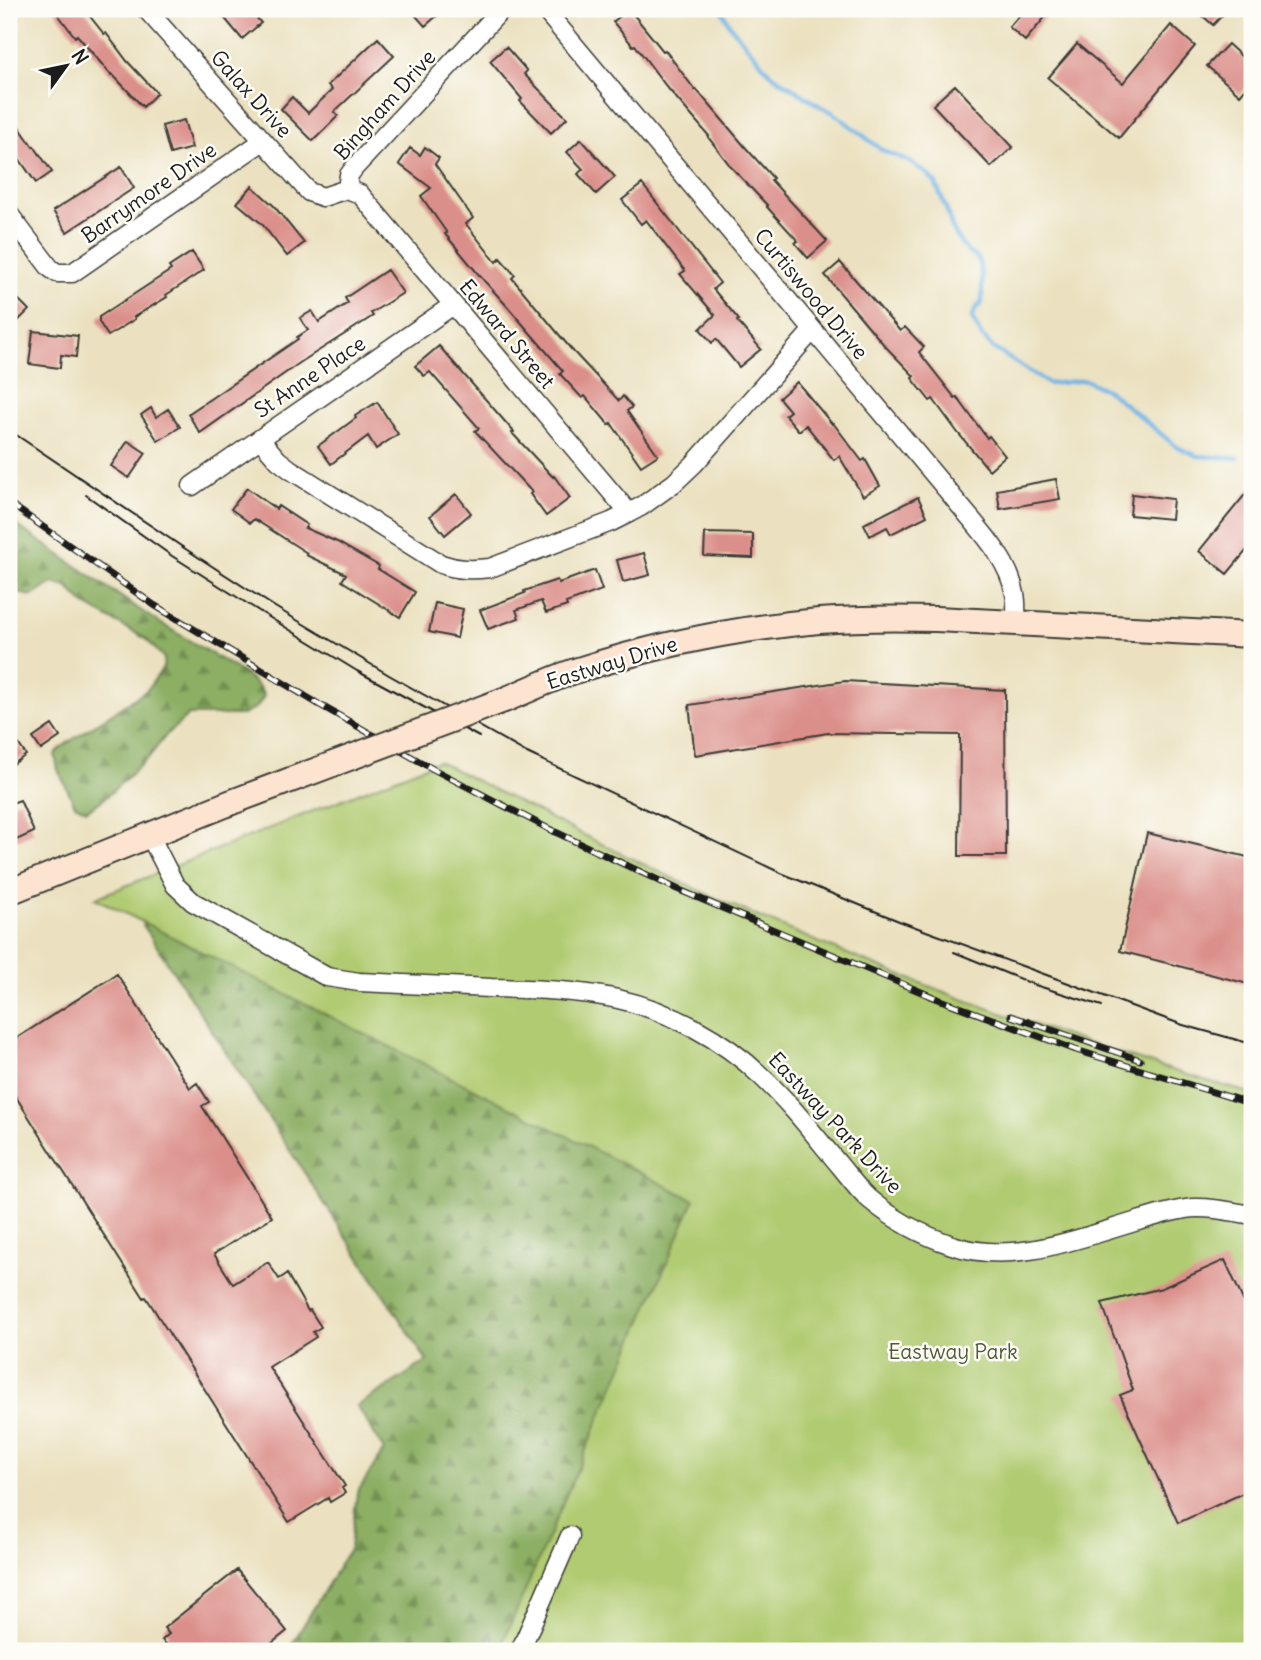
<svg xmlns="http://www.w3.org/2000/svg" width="1261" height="1660" font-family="Delius,sans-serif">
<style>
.forest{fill:url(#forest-firs);stroke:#546640;stroke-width:2}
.park{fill:#b0cb71;stroke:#667446;stroke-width:2}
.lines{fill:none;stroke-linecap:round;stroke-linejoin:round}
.stream{stroke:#6eb3e4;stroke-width:4.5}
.building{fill:#db8f8a}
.minor-casing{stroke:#3b3a35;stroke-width:21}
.secondary-casing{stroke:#3b3a35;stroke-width:28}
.minor{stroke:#fff;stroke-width:18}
.secondary{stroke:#fde4d1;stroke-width:24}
.tram{stroke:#1c1c1c;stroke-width:2}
.rail-casing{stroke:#1c1c1c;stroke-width:7}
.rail{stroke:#fdfcf7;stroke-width:4.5;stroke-dasharray:13;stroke-linecap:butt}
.secondary-bridge-casing{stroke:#3b3a35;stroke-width:28;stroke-linecap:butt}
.secondary-bridge{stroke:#fde4d1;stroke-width:24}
.labels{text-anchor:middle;stroke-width:5;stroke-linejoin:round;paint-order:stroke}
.street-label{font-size:21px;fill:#1c1c1c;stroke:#fdfcf7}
.park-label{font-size:21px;fill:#50593a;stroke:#fdfcf7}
</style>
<defs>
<pattern id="forest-firs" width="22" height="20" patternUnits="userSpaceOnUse" patternTransform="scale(1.75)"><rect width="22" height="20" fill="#8caf63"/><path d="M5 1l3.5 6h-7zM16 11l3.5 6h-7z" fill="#728e51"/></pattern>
</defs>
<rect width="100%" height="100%" fill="#fdfcf7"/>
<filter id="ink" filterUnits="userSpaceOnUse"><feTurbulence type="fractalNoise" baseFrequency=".0143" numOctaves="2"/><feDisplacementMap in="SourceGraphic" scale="14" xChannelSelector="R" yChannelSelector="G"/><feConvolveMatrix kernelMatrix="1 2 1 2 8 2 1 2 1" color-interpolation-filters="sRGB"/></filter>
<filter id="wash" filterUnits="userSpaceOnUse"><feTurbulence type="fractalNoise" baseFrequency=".00686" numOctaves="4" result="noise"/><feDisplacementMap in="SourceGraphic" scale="28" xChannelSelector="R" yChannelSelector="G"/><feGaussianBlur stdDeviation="1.57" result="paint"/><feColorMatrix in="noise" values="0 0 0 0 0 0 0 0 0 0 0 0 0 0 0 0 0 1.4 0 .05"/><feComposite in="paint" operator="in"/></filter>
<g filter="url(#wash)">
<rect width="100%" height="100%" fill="#ebe1c0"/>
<path class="forest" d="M9,520l143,98 93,56 14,13 5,9 -7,11 -14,8h-54l-21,18 -20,25 -44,41 -17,11 -12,-5 -17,-35 -3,-16 8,-8 84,-56 16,-22 1,-10 -18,-19 -61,-34 -18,-18 -14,-4 -21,13 -23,-5z
M156,913l583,250 -235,488h-216l62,-103 7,-55 27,-43 -27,-44 70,-45 -284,-436z"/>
<path class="park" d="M438,761c101,52 202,104 305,149 166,73 336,135 509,184v557h-753l195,-451 -599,-302z"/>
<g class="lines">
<path class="stream" d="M721,9l10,18 40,47 49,32 14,7 48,37 30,13 14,10 9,9 11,26 6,20 10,17 7,8 9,5 4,21v24l-6,5 -4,10 9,17 12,13 56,36 36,-4 25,12 67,55 21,9 40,2"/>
</g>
<g id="blocks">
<path class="building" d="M54,9h30l20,25 2,-1 21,28 30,32 -14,14 -31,-33 -1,1 -34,-40 -2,2z
M217,9h32l12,14 -19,16z
M410,9h35l-20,17z
M629,9l34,42 2,-1 30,40 1,-1 50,59 27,30 -2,2 56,61 -19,17 -13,-15 3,-2 -31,-34 1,-1 -36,-38 -24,-31 1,-1 -43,-50 -31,-41 -2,1 -20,-24z
M1025,9h27l-27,32 -16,-14z
M1195,9h33l-15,16z
M1171,25l24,21 -76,92 -71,-60 29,-34 46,39z
M378,38l16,18 -60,56 4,4 -25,25 -32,-32 11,-12 16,16 24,-23 -4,-5z
M1228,44l24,22v15l-12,14 -33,-29z
M506,47l21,24 -3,3 43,44 -16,15 -31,-32 2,-2 -32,-38z
M955,85l58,62 -22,20 -58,-62z
M9,112l24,35 1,-1 18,26 -16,11 -27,-39z
M184,120l8,28 -22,6 -8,-28z
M581,139l34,38 -19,17 -18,-20 5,-5 -16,-17z
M425,147l14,11 -4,6 38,54 -7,6 30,38 4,-4 15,17 -3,3 59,71 48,52 4,-5 9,11 -5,4 31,44 -17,11 -30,-43 -2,2 -24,-29 -3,2 -22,-24 3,-3 -56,-65 -28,-31 -34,-41 2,-1 -26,-37 10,-8 -32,-24 11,-16 10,7z
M121,167l13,21 -67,44 -14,-21z
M642,184l78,99 -7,6 26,31 -2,1 24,28 -22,18 -23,-28 -4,4 -12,-14 15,-14 -35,-41 5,-3 -39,-51 -5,4 -19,-24z
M252,186l22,20 30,37 -17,13 -25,-32 -25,-21z
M192,252l12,18 -38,25 1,2 -33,20 1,2 -27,17 -9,-14v-5l72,-47 -2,-3z
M840,262l60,69 5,-4 19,20 -5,5 36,46 2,-1 30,41 2,-2 16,20 -16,14 -31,-37 -25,-34 -3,2 -18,-23 2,-2 -29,-30 -60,-71z
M387,270l16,23 -32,20 2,3 -72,46 -101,71 -12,-19 110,-75 -1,-2 11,-7 -8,-12 12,-7 7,11 29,-19 -3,-5z
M9,290l20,20 -20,20z
M33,331l45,5 -2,21 -15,-2 -1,13 -31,-4z
M439,346l75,86 -2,1 41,44 1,-1 16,22 -24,18 -16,-22 2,-2 -57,-61 4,-3 -49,-56 -6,4 -9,-10z
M797,382l35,42 1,-1 29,38 3,-2 15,27 -17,10 -24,-40 -5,4 -28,-35 -7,6 -14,-16 5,-4 -11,-13z
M377,402l21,32 -22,15 -8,-13 -37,28 -13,-18 38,-28 -1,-2z
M151,408l5,9 12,-8 12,18 -22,14 -17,-26z
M128,441l18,12 -17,25 -18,-12z
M1056,479l4,20 -60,10 -3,-19z
M1252,486v58l-25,30 -28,-23z
M247,488l29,21 2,-3 29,19 -2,3 32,14 42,24 -1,3 37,23 -15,25 -58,-36 4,-7 -40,-19 1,-2 -53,-34 -4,4 -19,-14z
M456,494l15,19 -26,22 -15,-19z
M1132,494l41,5 -2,20 -41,-4z
M918,497l9,19 -36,18 -4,-7 -17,9 -6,-12z
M705,533l48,1v24l-49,-2z
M644,553l6,22 -27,7 -6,-22z
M595,570l7,20 -36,13 1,3 -21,7 -5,-12 -25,9 3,8 -31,11 -8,-19 45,-17 -1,-2 33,-11 2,3z
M435,603l28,6 -6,29 -28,-6z
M845,681l160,9 1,166h-47l1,-121 -132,-2 -133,22 -6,-50z
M52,725l8,12 -19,13 -8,-12z
M9,730l17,25 -17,12z
M20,800l14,32 -22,10 -3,-7v-31z
M1147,833l105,25v127l-132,-34z
M117,974l73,114 7,-5 12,19 -7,4 70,111 -58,37 19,30 35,-22 11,17 8,-5 21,37 2,-1 11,17 -8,5 3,5 -47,30 76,119 -3,2 3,5 -15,9 -2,-4 -39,24 -143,-225 -2,1 -135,-212v-43z
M1225,1260l27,60v169l-74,34 -58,-128 13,-5 -31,-87 60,-15z
M237,1570l50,61 -25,20h-90l-10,-11 7,-6 -5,-6z"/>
</g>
</g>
<g filter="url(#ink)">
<use href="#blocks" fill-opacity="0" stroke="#3b3a35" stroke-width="2"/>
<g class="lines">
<defs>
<path id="minor" d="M146,9l163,183 14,5 24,-8
M544,9l408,487c23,29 56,60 63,98 2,9 1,19 1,28
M347,189l13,5 269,319
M347,189l2,-14 6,-8 147,-158
M9,214l41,54 7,5h15l191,-132
M260,439l18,21 13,10 150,94c17,6 31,6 49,4l121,-46 18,-9 13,-7 32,-23 20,-19 119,-134
M192,486l261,-181
M150,836l25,49 18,17 134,75 32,5c44,2 88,4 132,6 43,1 85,2 127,11 52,12 105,40 143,77 30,28 54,60 80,91 9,11 18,23 28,32 25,21 53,36 83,46 61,21 127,-7 186,-24 18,-5 38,-12 57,-13 19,-1 38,4 57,7
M520,1651l50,-115"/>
<path id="secondary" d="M504,700c25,-10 49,-22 74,-30 78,-25 159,-42 241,-49 39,-3 78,-3 117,-2l316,16
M9,892l223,-90 101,-38"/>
</defs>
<use href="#minor" class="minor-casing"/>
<use href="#secondary" class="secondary-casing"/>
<use href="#minor" class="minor"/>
<use href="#secondary" class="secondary"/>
<path class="tram" d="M9,430l172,116 94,61 114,68 138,78 254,120 118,48 284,104 69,19
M86,495l86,61 87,55 98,60 122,66
M954,952l81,33 67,21"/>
<defs>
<path id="rail" d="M9,503l145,102 166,100 113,64 116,60 128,60 261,110 138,51 176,54
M1011,1016l129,44"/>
</defs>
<use href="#rail" class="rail-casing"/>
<use href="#rail" class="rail"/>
<defs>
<path id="secondary-bridge" d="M333,764l171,-64"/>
</defs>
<use href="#secondary-bridge" class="secondary-bridge-casing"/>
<use href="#secondary-bridge" class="secondary-bridge"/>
</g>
</g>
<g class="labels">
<g class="street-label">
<text transform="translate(251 94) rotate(48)" y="7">Galax Drive</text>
<text transform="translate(385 105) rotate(-48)" y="7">Bingham Drive</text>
<text transform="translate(149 193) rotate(-35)" y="7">Barrymore Drive</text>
<text transform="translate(811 294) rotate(50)" y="7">Curtiswood Drive</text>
<text transform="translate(507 334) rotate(50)" y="7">Edward Street</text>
<text transform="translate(310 377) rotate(-34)" y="7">St Anne Place</text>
<text transform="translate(612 663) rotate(-17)" y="7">Eastway Drive</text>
<text transform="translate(835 1123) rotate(47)" y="7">Eastway Park Drive</text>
</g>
<g class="park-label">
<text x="953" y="1359">Eastway Park</text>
</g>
</g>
<rect width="1261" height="1660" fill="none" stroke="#fdfcf7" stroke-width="35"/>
<g transform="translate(66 66) rotate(57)" stroke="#fdfcf7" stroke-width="5" paint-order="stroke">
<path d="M0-5L12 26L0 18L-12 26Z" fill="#1c1c1c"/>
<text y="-10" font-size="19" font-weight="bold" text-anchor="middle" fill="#1c1c1c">N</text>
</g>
</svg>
